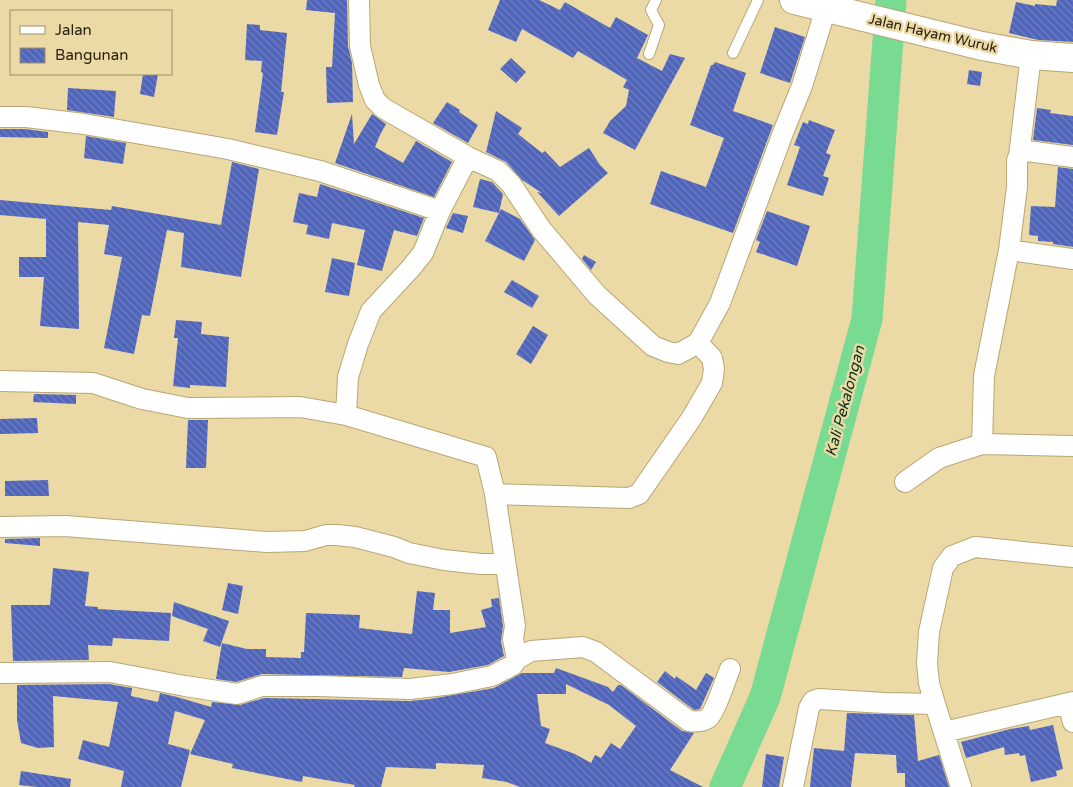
<svg xmlns="http://www.w3.org/2000/svg" width="1073" height="787" font-family="'Varela Round',sans-serif">
<style>
.lines{fill:none;stroke-linecap:round;stroke-linejoin:round}
.river{stroke:#79db92;stroke-width:31}
.building{fill:url(#building-back-hatch);fill-rule:evenodd}
.lane-casing{stroke:#b8a675;stroke-width:12}
.street-casing{stroke:#b8a675;stroke-width:22}
.secondary-casing{stroke:#b8a675;stroke-width:30}
.lane{stroke:#fff;stroke-width:10}
.street{stroke:#fff;stroke-width:20}
.secondary{stroke:#fff;stroke-width:28}
.labels{text-anchor:middle;stroke-width:5;stroke-linejoin:round;paint-order:stroke}
.street-label{font-size:14px;fill:#29220e;stroke:#ebd9a6}
.water-label{font-size:15px;font-style:italic;fill:#083217;stroke:#ebd9a6}
</style>
<defs>
<pattern id="building-back-hatch" width="6" height="6" patternUnits="userSpaceOnUse" patternTransform="scale(1.25)"><rect width="6" height="6" fill="#4f65bc"/><path d="M-1 5l2 2M0 0l6 6M5-1l2 2" fill="none" stroke="#717fba"/></pattern>
</defs>
<rect width="100%" height="100%" fill="#ebd9a6"/>
<g class="lines">
<path class="river" d="M725,787l40,-90 102,-378 24,-319"/>
</g>
<path class="building" d="M307,0h40l1,46 4,17 1,39 -26,1 -1,-36h6l3,-54 -29,-3z
M500,0h39l21,10 5,-8 45,26 6,-11 32,18 -11,23 25,13 8,-17 15,4 -50,92 -32,-17 7,-12 16,-15 3,-16 -6,-3 4,-7 -49,-29 -5,7 -51,-29 -6,13 -28,-12z
M1057,0h16v42l-35,-2 -29,-7 7,-31 19,4v-2l21,2z
M247,24l13,1v5l27,3 -6,59h3l-7,43 -22,-3 8,-59 -2,-1 1,-11 -17,-1z
M775,27l30,10 -15,46 -30,-10z
M511,58l15,14 -10,11 -16,-14z
M715,62l31,11 -13,38 40,14 -40,108 -83,-29 11,-33 45,16 18,-49 -34,-13 21,-60h2z
M969,70l13,2 -2,14 -13,-2z
M143,74h15l-4,23 -14,-3z
M68,88l48,3 -2,26 -47,-7z
M447,102l13,8 -1,2 19,13 -10,18 -35,-20z
M1037,108l14,2 -1,3 23,3v29l-40,-5z
M496,111l26,17 -4,6 24,19 3,-2 15,16 29,-19 11,17 8,8 -49,43 -22,-24 5,1 -20,-13 -16,-18 -20,-10z
M352,114l2,30 18,-30 14,10 -6,11 -5,12 28,16 13,-22 36,21 -18,35 -99,-34z
M809,120l26,10 -9,23 5,2 -8,21 6,2 -6,18 -36,-11 13,-38 -6,-2 9,-23 5,2z
M0,129h25l23,3v6l-48,-1z
M86,136l40,7 -3,21 -39,-6z
M232,162l27,7 -18,108 -60,-10 3,-34 -17,-3 -17,86 -8,-1 -8,39 -30,-6 18,-91 -18,-3 5,-29 -31,-3 1,107 -39,-3 4,-49h-25v-20h27v-38l-46,-4v-15l111,10 1,-4 109,19z
M1058,167l15,2v78l-20,-3v-2l-15,-1v-5l-9,-1 2,-29 24,1z
M480,179l12,3 11,12 -4,19 -26,-6z
M320,184l104,34 -7,18 -23,-6 -12,41 -25,-6 8,-35 -33,-7 -3,16 -23,-5 2,-9 -15,-3 6,-29 18,4z
M501,209l19,10 15,21 -11,21 -39,-20z
M767,211l43,15 -13,40 -41,-14 4,-10 -4,-2z
M453,213l15,3 -5,17 -17,-5z
M584,255l12,7 -5,8 -9,-11z
M332,258l23,5 -6,33 -24,-4z
M512,280l27,16 -7,12 -28,-16z
M176,320l26,2 -1,12 28,3 -3,50 -36,-2v3l-17,-2 5,-48h-4z
M533,326l15,9 -17,29 -15,-10z
M34,394l42,1v9l-43,-2z
M37,418l1,15 -38,1v-15z
M188,420h20l-2,48h-20z
M48,480l1,16h-44v-15z
M40,538v8l-35,-3v-4z
M53,568l36,4 -4,34 13,1v2l73,4 -2,28 -56,-3 -1,8 -24,-1 1,15 -76,1 -2,-56h39z
M228,583l15,3 -5,28 -16,-4z
M417,591l18,2 -2,17h17v23l36,-6 -5,-17 11,-3 -1,-8 8,-1 4,28 -2,15 3,15 -16,9 -39,7 -45,-4 -2,9 -140,-3 -26,8 -20,-3 6,-36 25,6h19v8l35,1v-6h3l2,-39 54,2 -1,13 53,6z
M174,602l55,19 -9,26 -17,-6 5,-12 -36,-13z
M556,668l52,19 5,5 5,-7h3l61,46 12,2 -24,37 33,17h-183l-13,-5 -25,-4 2,-13 -48,-2v6l-50,-2 -5,20h-27l1,-2 -52,-9 -1,6 -70,-14 1,-4 -43,-10 15,-34 -30,-9 -7,33 22,6 -9,37h-60l3,-16 -46,-12 5,-19 26,7 9,-45 -65,-6 1,51 -16,1 -17,-5 -4,-23v-35l92,-1 23,4 -1,8 27,6 2,-9 17,4 34,10 1,-5 28,3 24,-7 146,3 20,-2 64,-11 28,-15h32zM566,684l43,21 27,21 -16,23 -9,-6 -10,15 -6,-3 -4,8 -16,-9 -30,-11 5,-14 -9,-3 -4,-32h29z
M665,671l10,8 1,-3 20,14 10,-17 8,5 -14,31 -6,1 -37,-28z
M847,713l67,2 4,46 21,-6 10,32h-44v-14h-8l-1,-18 -41,-2 -4,34h-41l4,-39 30,3z
M1053,725l10,44 -7,2 1,5 -26,6 -6,-27 -5,1 -1,-3 -14,2 -1,-8 -38,11 -5,-16 49,-13 19,-3 1,4z
M766,754l18,3 -5,30h-17z
M21,771l50,8 -1,8h-33l-18,-2z"/>
<g class="lines">
<defs>
<path id="lane" d="M733,53l25,-53
M649,54l10,-29 -8,-15 5,-10"/>
<path id="street" d="M359,0l1,46 9,39 6,15 8,8 85,49 30,14 13,13 30,45 56,66 56,51 15,6 10,2 20,-11 22,-40 64,-173 18,-44 24,-78
M0,117h26l58,7 144,25 92,22 120,40
M1019,156l12,-101
M468,157l-28,54 -17,42 -13,16 -39,42 -13,33 -10,33 -2,38 140,42 9,37 20,132 -2,13 4,20
M1073,157l-46,-6 -6,2 -4,7v27l-8,63 -25,126 -2,68 91,2
M1009,250l64,9
M0,381l93,2 49,16 46,9 112,-1 46,8
M905,482l34,-24 43,-14
M495,494l134,4 10,-4 52,-75 21,-36 2,-14 -2,-11 -14,-15
M0,527l65,-1 202,16 38,-1 21,-6h11l18,2 39,10 15,6 35,7 37,4h24
M0,673l110,-1 75,14 52,8 25,-8h56l92,3 42,-5 40,-8 21,-11 4,-6 14,-8 52,-4 13,5 93,69c7,1 14,1 19,-3 7,-5 18,-40 22,-49
M1068,704l5,18
M944,732l129,-30
M793,787l16,-79 4,-7 6,-2 65,4 51,1
M961,787l-26,-83 -6,-21 -2,-20 2,-31 14,-64 9,-12 23,-9 98,10"/>
<path id="secondary" d="M794,0l188,46 49,9 42,3"/>
</defs>
<use href="#lane" class="lane-casing"/>
<use href="#street" class="street-casing"/>
<use href="#secondary" class="secondary-casing"/>
<use href="#lane" class="lane"/>
<use href="#street" class="street"/>
<use href="#secondary" class="secondary"/>
</g>
<g class="labels">
<g class="street-label">
<text transform="translate(933 33) rotate(13)" y="5">Jalan Hayam Wuruk</text>
</g>
<g class="water-label">
<text transform="translate(845 401) rotate(-75)" y="5">Kali Pekalongan</text>
</g>
</g>
<rect x="10" y="10" width="162" height="65" fill="#ebd9a6" stroke="#9d9069"/>
<rect x="20" y="26" width="25" height="8" fill="#ffffff" stroke="#9d9069"/>
<text x="55" y="35" font-size="15" fill="#29220e">Jalan</text>
<rect x="20" y="48" width="25" height="15" fill="url(#building-back-hatch)" stroke="#9d9069"/>
<text x="55" y="60" font-size="15" fill="#29220e">Bangunan</text>
</svg>
